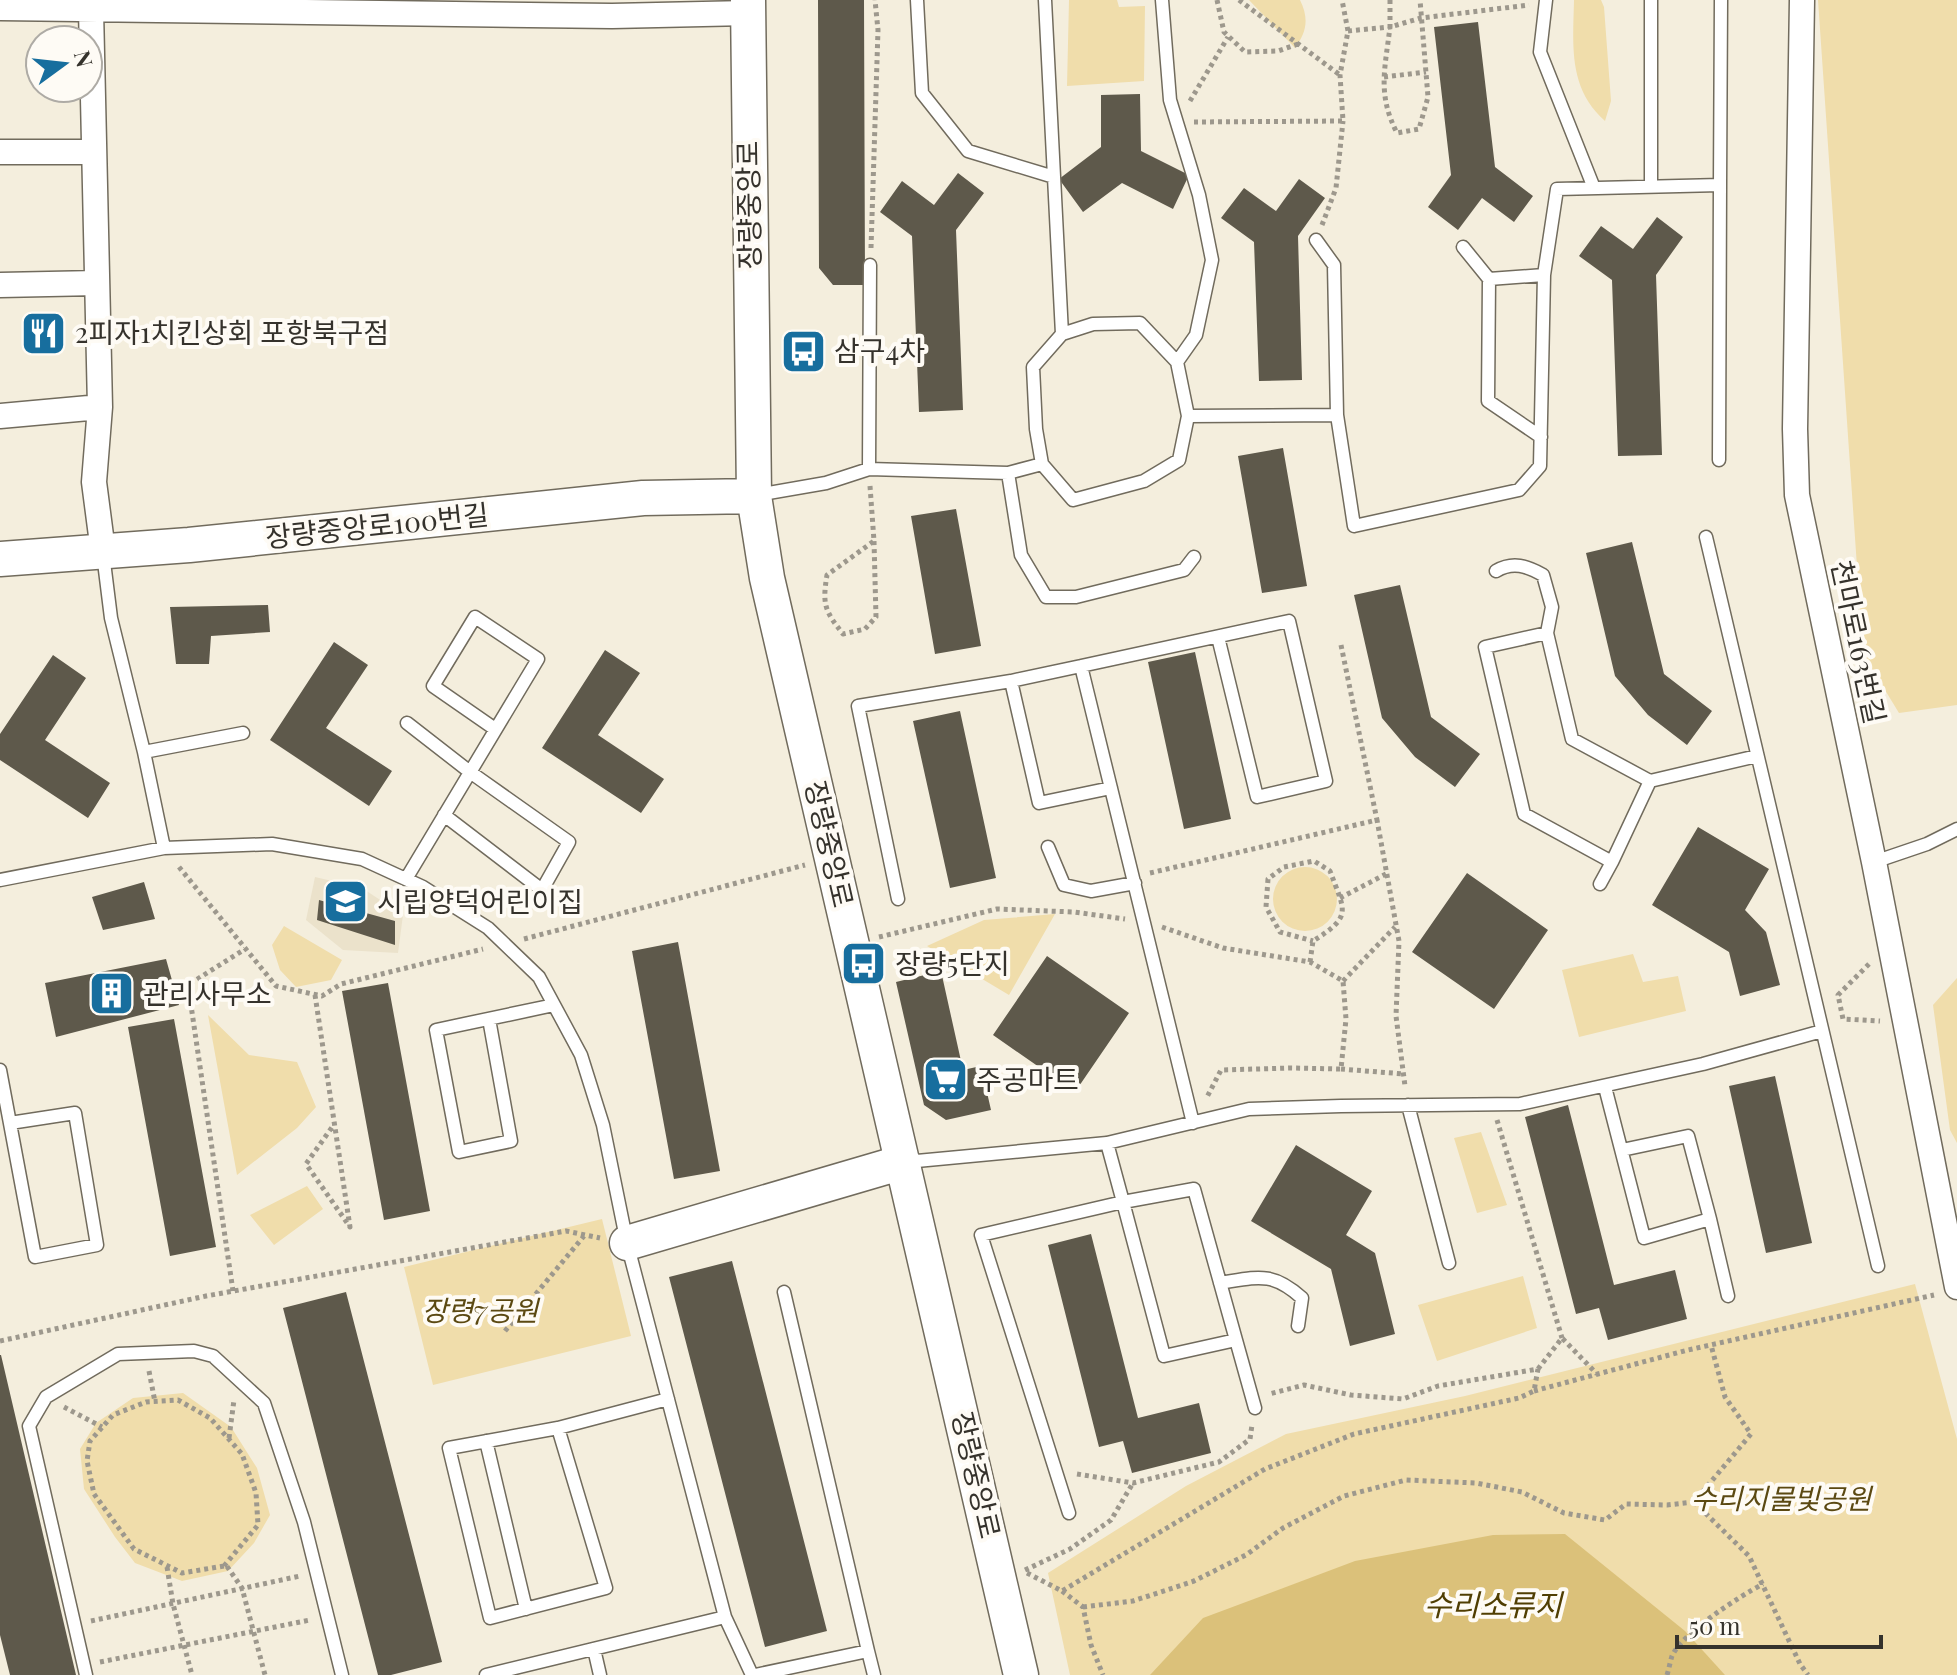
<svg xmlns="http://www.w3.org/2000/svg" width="1957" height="1675" font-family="'Playfair Display','Noto Sans KR',serif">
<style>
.built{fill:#ebe2cb}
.green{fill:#f0ddab}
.water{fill:#dbc17a}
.building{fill:#5e594b}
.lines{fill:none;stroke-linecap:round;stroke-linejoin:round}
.lane-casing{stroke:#716b5d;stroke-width:15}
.street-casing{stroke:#716b5d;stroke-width:27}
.secondary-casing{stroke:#716b5d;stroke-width:37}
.path{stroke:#9d988d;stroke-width:5;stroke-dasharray:4 4;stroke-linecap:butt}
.lane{stroke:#fff;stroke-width:12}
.street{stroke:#fff;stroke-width:24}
.secondary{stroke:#fff;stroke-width:34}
.labels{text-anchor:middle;stroke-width:8;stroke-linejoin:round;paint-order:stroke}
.street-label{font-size:28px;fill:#35322c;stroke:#fefbf5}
.poi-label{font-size:28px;fill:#35322c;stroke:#fefbf5;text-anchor:start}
.park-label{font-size:28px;font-style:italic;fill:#5b4912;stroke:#fefbf5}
.water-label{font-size:30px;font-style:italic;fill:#503e02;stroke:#fefbf5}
</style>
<rect width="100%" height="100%" fill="#f4eedd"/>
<path class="built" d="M315,877l47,11 41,27 -5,38 -55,-3 -37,-30z"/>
<path class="green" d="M1069,0h48l2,7 26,-1 -1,75 -77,5z
M1249,0h51c9,18 7,32 -5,48z
M1574,0h27l3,7 7,94 -6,20c-37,-33 -32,-75 -31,-121z
M1818,0h139v705l-58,8 -36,-59z
M1273 899a32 32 0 1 1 64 0a32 32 0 1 1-64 0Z
M1055,914l-46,81 -82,-49 57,-26z
M284,926l58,34 -11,20 -35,7 -16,-17 -8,-25z
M1633,954l10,28 35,-6 8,35 -107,26 -17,-67z
M1957,978v165l-7,-13 -17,-125z
M208,1015l41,40 48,7 19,45 -19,21 -60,47z
M1481,1132l26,73 -30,8 -23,-75z
M307,1186l16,23 -49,36 -24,-30z
M602,1219l29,117 -198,49 -29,-118z
M1523,1276l14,52 -100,33 -19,-56z
M1915,1284l42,155v236h-887l-22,-102 138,-87 100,-52 179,-38z
M183,1393l48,34 26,41 13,47 -16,28 -26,28 -46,10 -47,-18 -20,-26 -31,-48 -4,-40 16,-26 37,-25z"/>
<path class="water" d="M1565,1534l120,97 40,44h-575l53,-57 152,-57 138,-26z"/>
<path class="building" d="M818,0h46l1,285h-32l-14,-17z
M1478,22l17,145 38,29 -19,26 -32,-24 -24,32 -30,-23 23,-32 -17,-148z
M1140,94l1,57 48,24 -16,34 -51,-26 -39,29 -24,-33 42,-32v-52z
M958,173l26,20 -28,37 7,180 -44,2 -7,-176 -32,-24 22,-31 32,24z
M1299,179l26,19 -27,38 4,144 -43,1 -5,-139 -33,-24 23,-30 32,23z
M1657,217l26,20 -27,38 6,180 -44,1 -6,-176 -33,-24 22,-30 32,23z
M1283,448l24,138 -45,7 -24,-137z
M956,509l25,137 -46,8 -24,-138z
M1632,542l32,132 48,37 -25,34 -39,-30 -33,-39 -29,-123z
M1400,585l31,132 49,37 -25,33 -40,-30 -33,-39 -28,-123z
M268,605l2,27 -59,4 -2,28h-33l-6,-57z
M334,642l34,23 -42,63 66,43 -23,35 -99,-66z
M605,650l35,23 -42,62 66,44 -23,34 -99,-65z
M1195,652l36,167 -47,10 -36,-167z
M53,655l33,23 -41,62 65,43 -22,35 -88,-58v-26z
M960,711l36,167 -46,10 -37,-167z
M1698,827l71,42 -24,41 21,22 14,53 -40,11 -11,-44 -77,-47z
M1467,873l81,57 -54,79 -82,-57z
M144,882l11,37 -52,11 -11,-33z
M319,900l76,21v24l-78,-25z
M678,942l42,229 -46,8 -42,-228z
M1047,956l82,57 -54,79 -82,-57z
M166,959l13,46 -123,32 -11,-54z
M941,971l22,99 18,-4 10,44 -45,10 -22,-15 -28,-123z
M388,983l42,228 -46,9 -42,-229z
M174,1019l42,228 -46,9 -42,-229z
M1775,1076l37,167 -46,10 -37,-167z
M1568,1105l46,180 61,-15 12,49 -79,21 -9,-32 -23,6 -51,-197z
M1296,1145l76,46 -26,44 29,18 20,81 -45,12 -19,-77 -80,-48z
M1091,1234l47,184 61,-15 12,50 -79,20 -9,-32 -24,6 -51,-202z
M732,1261l95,370 -62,16 -96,-370z
M346,1292l96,370 -51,13h-13l-95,-367z
M0,1355h1l75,320h-66l-10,-40z"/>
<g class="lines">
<defs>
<path id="lane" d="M917,0l5,93 46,58 86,26
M1045,0l17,334
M1162,0l8,100 29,95 13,65 -16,75 -19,27
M1546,0l-6,52 54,136
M1651,187v-187
M1316,240l18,25 3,150
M1463,247l26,32
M1544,275l13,-86 163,-4 1,-185
M1140,323l37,39 11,54 -9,44 -35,21 -71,19 -31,-36 -6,-35 -3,-62 29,-33 31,-10z
M1188,416l149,-1 17,111 165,-36 21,-24 4,-191 -55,4 -1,122 53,36
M1719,460l1,-275
M869,469l1,-204
M1008,473l13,82 25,42h30l108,-27 10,-13
M757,495l69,-12 43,-14 139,4 34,-9
M1706,537l172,729
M103,554l8,64 33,134 20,96
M1496,571c17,-10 31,-5 47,4l9,32 -5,26
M1081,666l208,-45 37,160 -69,16 -39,-160
M1011,681l28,122 72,-15
M407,723l63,49 99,70 -27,48 -98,-75
M144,752l99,-19
M1650,781l-78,-42 -25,-106 -62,14 39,167 88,48 38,-81 107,-25
M1048,847l16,38 27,6 44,-8
M1874,862l53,-18 30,-15
M406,879l132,-220 -63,-42 -42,69 62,43
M0,880l164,-32 108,-4 90,15 61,28 65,41 51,49 42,78 22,70 24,118 98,374 -239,58
M1600,884l12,-22
M898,899l-40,-193 153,-25 70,-15 112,457
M489,1019l22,122 -52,11 -23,-122 118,-25
M0,1070l35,187 62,-12 -22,-132 -65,10
M1605,1087l39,151 66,-19 18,77
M1408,1105l41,158
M1622,1150l66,-14 22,83
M906,1162l201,-19 142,-34 92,-3 179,-2 183,-40 119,-33
M1194,1189l42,151 -72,16 -41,-154z
M1220,1283c38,-6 52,-12 82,15l-4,28
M784,1292l84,359
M1236,1340l19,68
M558,1428l-109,20 41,170 116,-30 -48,-160 110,-29
M486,1441l40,168
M1069,1513l-88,-278 142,-33 -16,-59
M725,1617l27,58
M594,1649l6,26
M86,1675l-57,-249 17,-29 72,-43 76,-3 19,5 51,47 40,119 38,153
M755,1675l113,-24 6,24"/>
<path id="street" d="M1802,0l-7,429 2,66 77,367 83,425
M0,8l612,8 136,-3
M91,10l9,397 -6,75 9,69
M0,152h94
M0,285l97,-2
M0,416l100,-9"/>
<path id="secondary" d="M748,0l6,496 13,82 254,1097
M0,559l189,-14 454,-47 111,-2
M627,1243l276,-81"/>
</defs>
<use href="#lane" class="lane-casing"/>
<use href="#street" class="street-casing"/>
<use href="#secondary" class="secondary-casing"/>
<path class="path" d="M1217,0l7,32 21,20 33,-1 20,-7
M1239,0l101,75
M1390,0v27l31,-9 108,-13
M1348,31l42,-4c-5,42 -13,67 7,106l22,-4 9,-32 -8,-97
M1384,77l42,-5
M1190,101l38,-64
M1194,122l149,-1 -3,-46 8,-44 -6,-31
M1322,225l14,-37 7,-67
M871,248l7,-218 -3,-30
M870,486l4,55 -47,34c-5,30 -2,36 16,59l22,-5 11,-12 -2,-76
M1341,645l36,175
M179,867l97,119 46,10 19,-12 142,-35
M1150,873l227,-53 22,121 -3,75 9,70
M1340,898l46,-24
M1162,927l61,21 87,14 33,19 3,38 -5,50 -50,-1 -70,2 -14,27
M879,937l118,-28 77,3 51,7
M524,939l281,-74
M1310,962l3,-21c40,-25 32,-29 17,-70l-16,-10 -30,6 -16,12 -2,28 14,25 33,9
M1869,964l-31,31 5,24 37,2
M1343,981l52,-54
M315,995l35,232 -44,-63 29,-41
M1341,1069l63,5
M1497,1120l65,218
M233,1291l-45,-306 57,-36
M505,1331l79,-95
M0,1341l206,-45 360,-65 34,7
M1538,1369l24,-31 35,36
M149,1371l6,31
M1534,1391l154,-41 246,-55
M64,1407l38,20
M229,1438l5,-38
M1077,1474l56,9 86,-21 31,-23 2,-14
M1694,1502l55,54 51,108 8,11
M224,1566l34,-41 -2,-32 -14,-39 -32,-36 -32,-18 -32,2 -33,13 -23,26 -3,20 7,33 40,55 48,24 42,-7 2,-1 16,23 23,87
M167,1567l6,37 19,71
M1025,1570l45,-21 41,-29 22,-37
M1027,1573l35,18 203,-122 89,-35 165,-36 15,-7 4,-22 -100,17 -35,13 -52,-4 -47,-10 -35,9
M1062,1591l21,16 8,38 12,30
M1083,1607l50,-6 61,-20 52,-26 37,-27 61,-32 62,-16 70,3 46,9 42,21 41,7 21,-16 41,1 27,-3 57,-68 -26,-37 -14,-52
M91,1621l209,-45
M100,1662l210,-42
M1667,1675c2,-6 3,-13 5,-19 10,-23 68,-60 91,-72"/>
<use href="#lane" class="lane"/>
<use href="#street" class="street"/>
<use href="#secondary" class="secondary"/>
</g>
<defs>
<symbol id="restaurant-square" viewBox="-11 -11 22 22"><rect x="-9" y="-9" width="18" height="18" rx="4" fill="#176e9e" stroke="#fefbf5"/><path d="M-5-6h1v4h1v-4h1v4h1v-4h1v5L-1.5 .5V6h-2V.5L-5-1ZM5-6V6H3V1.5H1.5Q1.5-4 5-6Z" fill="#fff"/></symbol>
<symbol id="bus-square" viewBox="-11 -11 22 22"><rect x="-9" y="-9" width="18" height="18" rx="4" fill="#176e9e" stroke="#fefbf5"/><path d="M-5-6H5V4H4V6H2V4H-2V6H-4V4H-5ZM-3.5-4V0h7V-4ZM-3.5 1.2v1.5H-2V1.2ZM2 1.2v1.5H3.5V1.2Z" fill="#fff"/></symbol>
<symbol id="school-square" viewBox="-11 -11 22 22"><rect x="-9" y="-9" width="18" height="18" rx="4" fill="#176e9e" stroke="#fefbf5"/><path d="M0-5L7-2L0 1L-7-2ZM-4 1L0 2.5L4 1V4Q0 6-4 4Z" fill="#fff"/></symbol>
<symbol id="building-square" viewBox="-11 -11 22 22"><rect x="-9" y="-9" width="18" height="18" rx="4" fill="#176e9e" stroke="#fefbf5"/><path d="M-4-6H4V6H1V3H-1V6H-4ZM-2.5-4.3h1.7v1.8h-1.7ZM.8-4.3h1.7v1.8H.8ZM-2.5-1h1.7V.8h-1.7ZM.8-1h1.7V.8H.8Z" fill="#fff"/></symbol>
<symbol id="supermarket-square" viewBox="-11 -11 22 22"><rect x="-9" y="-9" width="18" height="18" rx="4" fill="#176e9e" stroke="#fefbf5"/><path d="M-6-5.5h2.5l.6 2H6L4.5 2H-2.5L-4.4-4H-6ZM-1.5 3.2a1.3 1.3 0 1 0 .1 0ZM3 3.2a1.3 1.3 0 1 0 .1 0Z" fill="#fff"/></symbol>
</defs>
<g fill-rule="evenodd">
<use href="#restaurant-square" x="18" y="308" width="51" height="51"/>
<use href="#bus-square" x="778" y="326" width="51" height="51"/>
<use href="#school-square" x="320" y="876" width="51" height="51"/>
<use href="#bus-square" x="838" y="938" width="51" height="51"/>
<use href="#building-square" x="86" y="968" width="51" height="51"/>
<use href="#supermarket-square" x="920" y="1054" width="51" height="51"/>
</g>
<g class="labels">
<g class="street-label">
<text transform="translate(749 205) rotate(-91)" y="10">장량중앙로</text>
<text transform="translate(377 526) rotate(-6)" y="10">장량중앙로100번길</text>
<text transform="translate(1858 642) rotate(78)" y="10">천마로163번길</text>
<text transform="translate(829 844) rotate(77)" y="10">장량중앙로</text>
<text transform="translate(976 1475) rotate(77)" y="10">장량중앙로</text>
</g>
<g class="poi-label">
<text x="75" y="343">2피자1치킨상회 포항북구점</text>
<text x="834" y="361">삼구4차</text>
<text x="377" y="912">시립양덕어린이집</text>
<text x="895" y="974">장량5단지</text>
<text x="143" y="1004">관리사무소</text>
<text x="976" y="1090">주공마트</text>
</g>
<g class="park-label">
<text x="480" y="1321">장령7공원</text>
<text x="1781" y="1509">수리지물빛공원</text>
</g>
<g class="water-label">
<text x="1493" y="1616">수리소류지</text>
</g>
</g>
<g transform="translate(64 64) rotate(75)"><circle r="38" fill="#fefbf5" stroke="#aeaba5" stroke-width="2"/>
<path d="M0-6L14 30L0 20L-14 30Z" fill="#176e9e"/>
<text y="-12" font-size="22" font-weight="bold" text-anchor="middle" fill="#35322c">N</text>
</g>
<path d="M1677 1635v12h204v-12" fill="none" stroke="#35322c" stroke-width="4"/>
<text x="1689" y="1635" font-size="24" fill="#35322c" stroke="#fefbf5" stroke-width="6" paint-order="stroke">50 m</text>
</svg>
